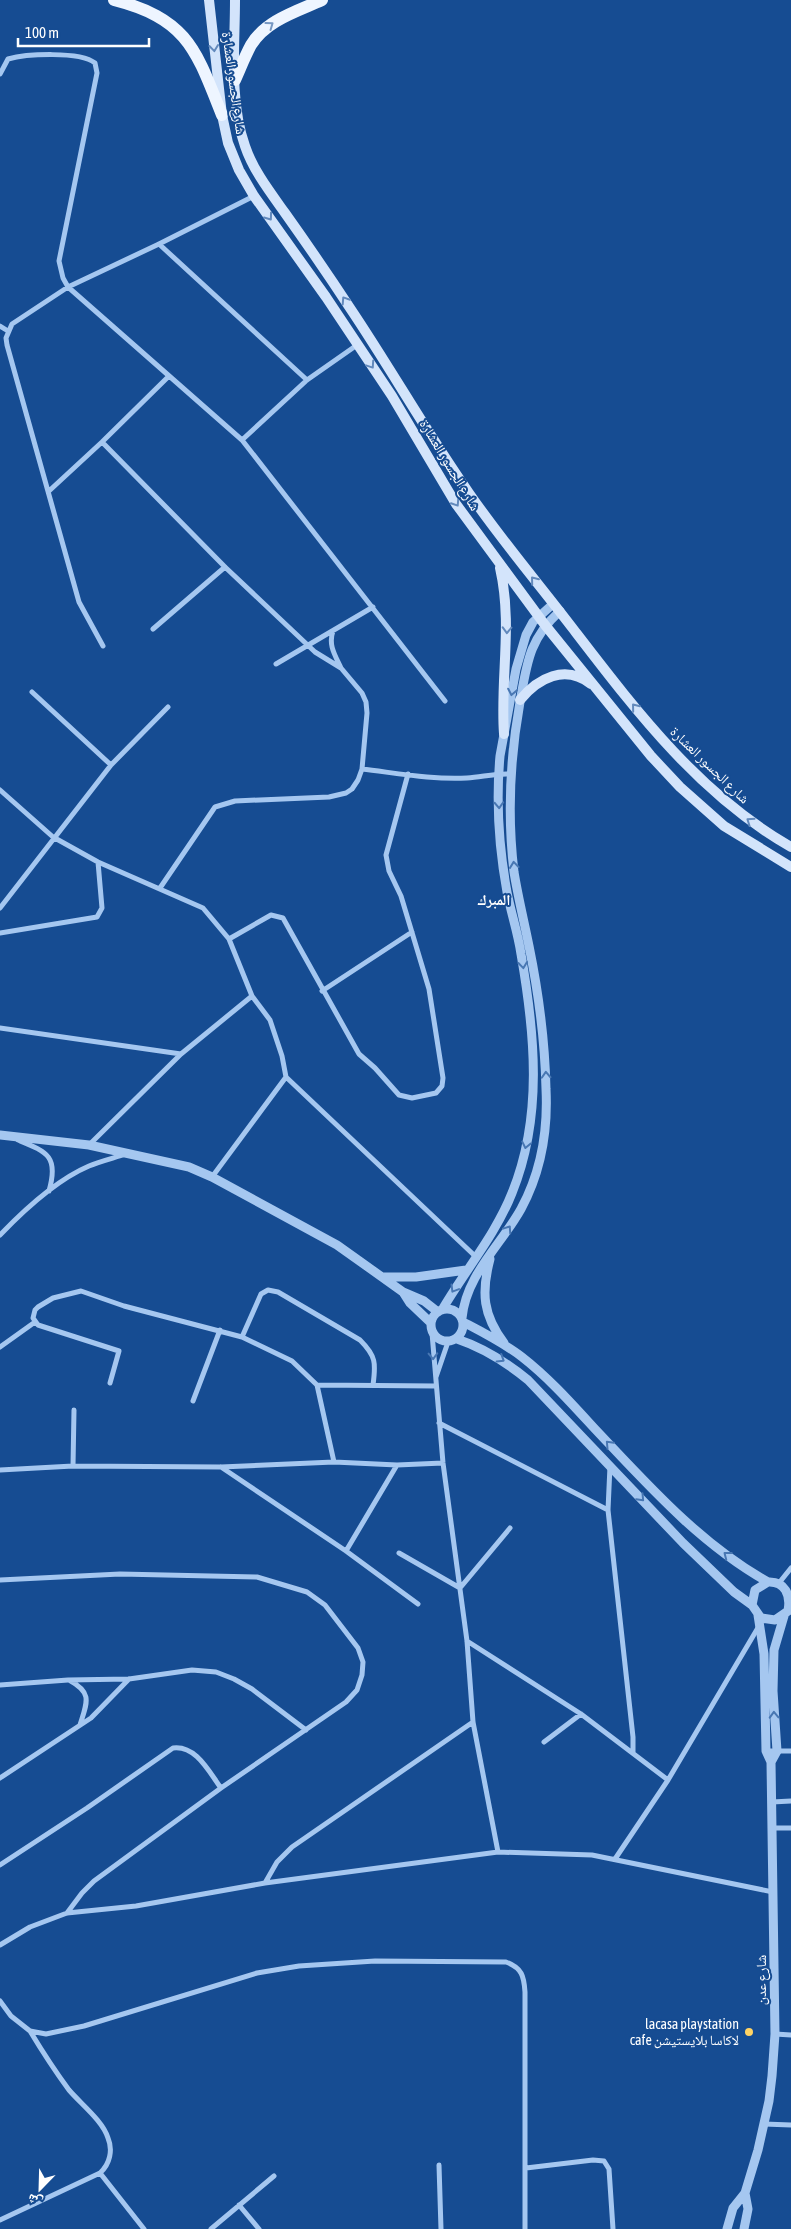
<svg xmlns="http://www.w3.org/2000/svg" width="791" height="2229" font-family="'Asap Condensed','Noto Naskh Arabic',sans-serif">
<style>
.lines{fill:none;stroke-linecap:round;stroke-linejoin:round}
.minor{stroke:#a5c7f0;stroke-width:5}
.tertiary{stroke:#a5c7f0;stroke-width:9}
.secondary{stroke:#d3e4fb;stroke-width:10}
.primary{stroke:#eef5ff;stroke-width:12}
.oneway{stroke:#7798c3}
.oneway2{stroke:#6289bc}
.oneway3{stroke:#4877b3}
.poi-dot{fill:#ffd364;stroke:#164c92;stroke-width:2}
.labels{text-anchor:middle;stroke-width:4;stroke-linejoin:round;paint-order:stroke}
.street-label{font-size:14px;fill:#fff;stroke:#164c92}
.poi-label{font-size:14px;fill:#fff;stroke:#164c92;text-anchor:end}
.neighbourhood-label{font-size:15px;font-weight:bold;fill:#fff;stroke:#164c92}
</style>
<rect width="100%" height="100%" fill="#164c92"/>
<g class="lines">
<path class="minor" d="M0,74l8,-15c18,-5 72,-8 87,4l2,10 -38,188 4,17 5,9 174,153 203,261
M159,244l148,136
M0,326l8,5
M242,440l65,-60 50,-35
M102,442l123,125 90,85 26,16 21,25 4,9 1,11 -5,56 -4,11 -6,9 -6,4 -17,4 -94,4 -20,6 -55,81
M49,491l53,-49 66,-65
M153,629l72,-62
M333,631c-5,14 2,24 8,37
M103,646l-24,-44 -72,-257 -1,-7 6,-14 56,-37 91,-43 95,-48
M276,664l97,-57
M32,692l79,73
M362,769c34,4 71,11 105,9 15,-1 29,-5 43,-4
M0,790l53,47 45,25 105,46 26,31 23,57 18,24 12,36 4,21 -74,100
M0,908l111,-143 57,-58
M0,933l97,-16 5,-9 -4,-46
M229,939l42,-24 12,3 76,136 16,14 24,27 13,3 24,-5 6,-7 1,-8 -14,-89 -28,-93 -12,-25 -3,-16 22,-81
M322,991l90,-59
M0,1028l181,26
M286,1077l189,179
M18,1140c29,12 41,16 31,51
M89,1145l92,-91 71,-58
M0,1235c25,-26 56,-55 89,-69 12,-5 25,-8 37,-12
M432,1333l11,130 24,178 6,81 25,130
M242,1337l19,-43 7,-4 10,2 82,48c16,16 16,23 13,45
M0,1347l35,-25
M436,1377l12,-35
M110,1383l9,-32 -81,-26 -5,-7 2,-8 3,-3 15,-9 28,-7 43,15 118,31 50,24 25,24 118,1
M317,1385l17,77
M193,1401l27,-71
M439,1423l169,87
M73,1466l1,-56
M610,1466l-2,44 25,227v15
M221,1467l125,84 72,53
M0,1470l73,-4 148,1 113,-5 63,3 46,-2
M346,1551l51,-86
M399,1553l61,35 50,-60
M0,1580l120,-6 137,3 50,15 18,13 33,43 5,14 -1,13 -5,15 -11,12 -125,86 -127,93 -12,12 -15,20
M779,1583l12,-15
M467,1641l114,73 87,66
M69,1680c24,13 18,22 11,45
M0,1685l68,-5 61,-1 63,-9 24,2 18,7 18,10 54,41
M544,1742l37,-28
M766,1751h25
M0,1778l91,-60 38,-39
M772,1802l19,-1
M772,1828h19
M615,1859l53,-79 91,-154
M0,1865l87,-57 86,-60c23,-3 36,24 48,40
M265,1883l12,-21 15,-15 181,-125
M0,1945l30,-18 37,-14 69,-7 129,-23 233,-31 94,3 181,37
M0,2001l11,15 19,15 16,3 38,-8 173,-53 42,-7 76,-5 131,1c16,6 18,14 19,30v237
M775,2034l16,1
M764,2124l27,1
M439,2165l2,64
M526,2168l67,-8 11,1 5,8 4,60
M100,2173l44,56
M239,2205l20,24
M0,2220l100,-47c10,-9 13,-23 8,-35 -5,-17 -27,-34 -39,-48 -14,-19 -27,-39 -39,-59
M211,2229l63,-53"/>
<path class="tertiary" d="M0,1135l89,10 100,22 23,10 125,68 66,47 21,9 14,11
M490,1259c-9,34 -7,56 14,84
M382,1277h34l50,-7
M403,1292l7,11 21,20
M431 1325a16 16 0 1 1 32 0a16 16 0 1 1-32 0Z
M442,1310c22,-38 54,-76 70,-117 31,-76 23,-159 9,-239 -3,-21 -10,-41 -14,-62 -8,-44 -11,-92 -7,-136l16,-87 10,-34 7,-13 20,-18
M462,1318c4,-43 39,-73 59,-109 20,-37 27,-79 25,-120 -1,-45 -8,-99 -17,-143 -5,-25 -11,-49 -15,-74 -7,-58 -4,-114 6,-170 7,-39 9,-63 40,-91
M463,1322c21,11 41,21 59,35 27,21 50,47 73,72 53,56 105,115 173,153
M457,1339c27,9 49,23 71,41l155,163 51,49 18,13
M788,1611c3,-16 -3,-30 -20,-29l-13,8 -3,15 9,13 14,2 16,-11
M771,1762l6,-11 -4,-60 1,-41 10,-34
M727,2229l6,-21 12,-15 13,-43 11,-49 3,-25 3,-42 -4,-272 -5,-11 -2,-97 -6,-39
M744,2229l4,-20 -3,-16"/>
<path class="secondary" d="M209,0l13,115 6,28 11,27 15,26 72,101 66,99 64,108 89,121 106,131 29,31 44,39 67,41
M235,0c0,47 -6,101 10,146 8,24 25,46 40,67 22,31 44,63 65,95 41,61 77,125 119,185 33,48 70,91 105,137 63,82 126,165 217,217
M500,568c13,57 0,109 4,166
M520,700c18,-22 45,-36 71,-16"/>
<path class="primary" d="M114,0c74,19 82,50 108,115
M235,80c5,-11 10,-24 16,-35 15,-25 47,-34 71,-45"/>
</g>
<defs><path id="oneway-chevron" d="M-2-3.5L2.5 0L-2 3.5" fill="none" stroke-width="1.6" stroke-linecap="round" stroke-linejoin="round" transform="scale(1.25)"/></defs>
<use class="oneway" href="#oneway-chevron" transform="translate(270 25) rotate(-36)"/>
<g class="oneway2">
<use href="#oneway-chevron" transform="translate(214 48) rotate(83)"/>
<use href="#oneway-chevron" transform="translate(269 217) rotate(54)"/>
<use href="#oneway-chevron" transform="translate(345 300) rotate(-123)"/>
<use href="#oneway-chevron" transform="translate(371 365) rotate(56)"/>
<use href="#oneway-chevron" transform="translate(456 503) rotate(57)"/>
<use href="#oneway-chevron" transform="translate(534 580) rotate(-129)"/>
<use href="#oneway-chevron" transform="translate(507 630) rotate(92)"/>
<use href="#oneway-chevron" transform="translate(635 707) rotate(-129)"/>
<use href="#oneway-chevron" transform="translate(750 821) rotate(-145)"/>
</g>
<g class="oneway3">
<use href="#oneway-chevron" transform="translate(512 692) rotate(101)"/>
<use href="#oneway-chevron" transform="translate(499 805) rotate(87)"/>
<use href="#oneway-chevron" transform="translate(514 865) rotate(-96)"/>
<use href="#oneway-chevron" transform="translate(523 965) rotate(83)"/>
<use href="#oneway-chevron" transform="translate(546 1075) rotate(-93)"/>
<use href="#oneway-chevron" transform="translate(526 1145) rotate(102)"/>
<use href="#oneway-chevron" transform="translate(508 1229) rotate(-56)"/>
<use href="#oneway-chevron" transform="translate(454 1289) rotate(121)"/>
<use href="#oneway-chevron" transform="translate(433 1356) rotate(88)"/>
<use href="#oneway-chevron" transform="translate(501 1359) rotate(32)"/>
<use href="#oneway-chevron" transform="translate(609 1444) rotate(-133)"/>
<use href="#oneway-chevron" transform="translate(641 1498) rotate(47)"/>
<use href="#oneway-chevron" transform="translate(727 1555) rotate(-142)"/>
<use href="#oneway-chevron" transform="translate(774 1715) rotate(-92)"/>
</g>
<circle class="poi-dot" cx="749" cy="2032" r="5"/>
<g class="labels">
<g class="street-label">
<text transform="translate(234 83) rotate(82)" y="5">شارع الجسور العشارة</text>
<text transform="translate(450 465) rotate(59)" y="5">شارع الجسور العشارة</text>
<text transform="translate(710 765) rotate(44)" y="5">شارع الجسور العشارة</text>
<text transform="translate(761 1980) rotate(-90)" y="5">شارع عدن</text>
</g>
<g class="poi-label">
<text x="739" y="2029">lacasa playstation<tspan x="739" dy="16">cafe لاكاسا بلايستيشن</tspan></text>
</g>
<g class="neighbourhood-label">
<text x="494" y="905">المبرك</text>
</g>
</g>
<g transform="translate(40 2189) rotate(203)" stroke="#164c92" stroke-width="4" paint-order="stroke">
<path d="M0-4L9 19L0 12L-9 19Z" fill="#ffffff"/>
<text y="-8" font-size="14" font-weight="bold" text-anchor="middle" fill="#ffffff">ش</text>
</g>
<path d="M18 38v8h131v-8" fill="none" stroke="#ffffff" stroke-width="2.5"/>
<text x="25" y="38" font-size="15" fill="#ffffff" stroke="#164c92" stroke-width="4" paint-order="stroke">100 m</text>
</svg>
